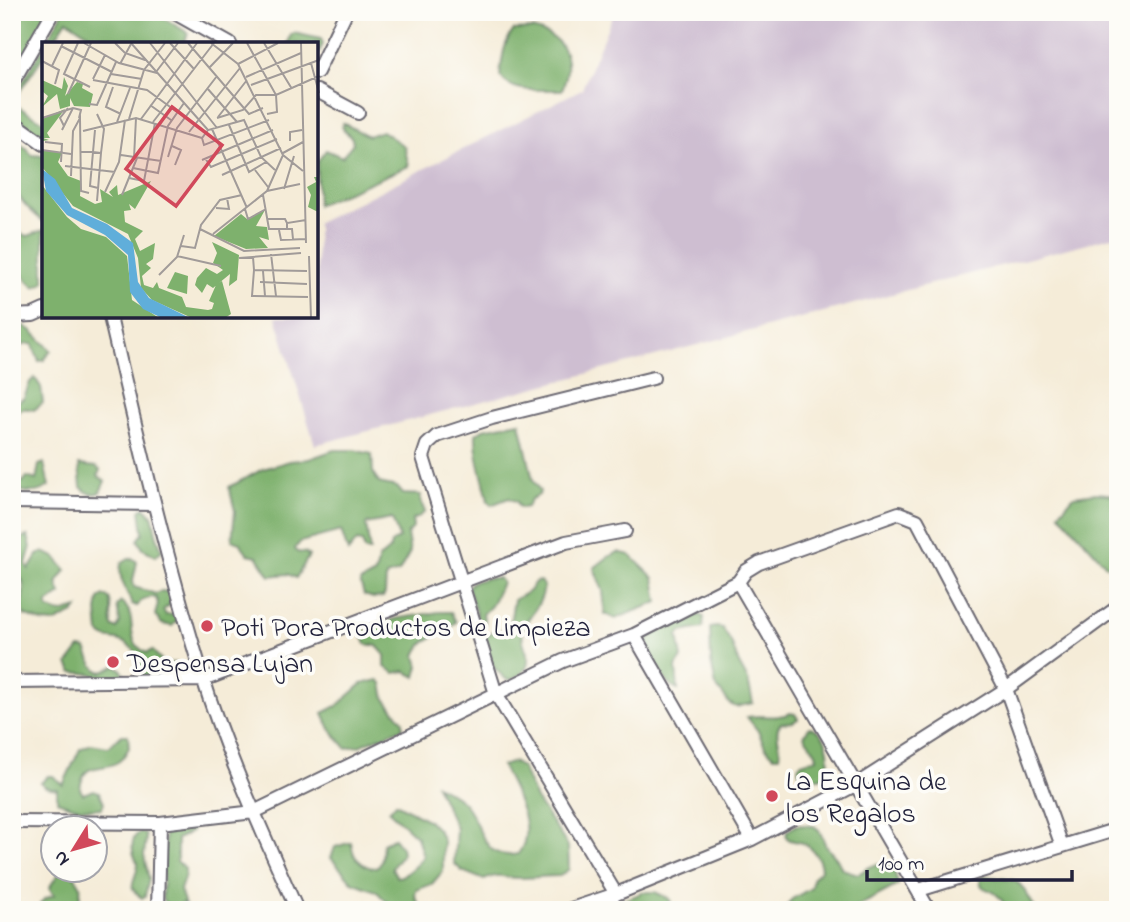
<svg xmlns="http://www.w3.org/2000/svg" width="1130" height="922" font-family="'Indie Flower',sans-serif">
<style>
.industrial{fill:#cebed1}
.forest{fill:#7eb16d;stroke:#506a54;stroke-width:2}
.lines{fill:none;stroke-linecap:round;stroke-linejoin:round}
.street-casing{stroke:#6c6972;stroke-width:16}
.street{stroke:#fff;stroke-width:12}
.poi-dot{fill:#d1495b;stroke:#fdfcf7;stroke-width:2.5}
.labels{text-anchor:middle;stroke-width:7;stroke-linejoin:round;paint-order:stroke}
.poi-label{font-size:28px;fill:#22223b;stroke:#fdfcf7;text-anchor:start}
.inset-road{fill:none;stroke:#a19b99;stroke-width:2}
.view{fill:#d1495b;fill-opacity:0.15;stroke:#d1495b;stroke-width:3.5}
.inset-edge{fill:none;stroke:#22223b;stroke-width:3.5}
</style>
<rect width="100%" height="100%" fill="#fdfcf7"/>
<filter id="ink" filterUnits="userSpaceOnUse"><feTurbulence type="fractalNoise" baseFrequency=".0143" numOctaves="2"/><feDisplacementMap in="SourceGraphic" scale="14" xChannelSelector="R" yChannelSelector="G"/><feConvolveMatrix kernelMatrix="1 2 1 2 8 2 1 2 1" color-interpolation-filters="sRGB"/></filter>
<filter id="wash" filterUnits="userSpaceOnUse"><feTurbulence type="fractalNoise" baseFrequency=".00686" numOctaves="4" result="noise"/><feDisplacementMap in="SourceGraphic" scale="28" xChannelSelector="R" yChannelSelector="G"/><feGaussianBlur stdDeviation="1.57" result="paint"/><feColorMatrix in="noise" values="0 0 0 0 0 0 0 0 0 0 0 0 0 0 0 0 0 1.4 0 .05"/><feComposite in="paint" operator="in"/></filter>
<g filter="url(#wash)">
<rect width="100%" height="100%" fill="#f5ecd8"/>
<path class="industrial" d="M614,12h504v223l-803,210 -39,-128h41v-94l265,-134z"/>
<path class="forest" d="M18,12h34l-40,70v-69l5,1z
M63,12h91l34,21 -4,11h-81l-36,-24 -16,24h-6z
M532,29c34,8 42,30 30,61 -22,-1 -49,5 -62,-14 2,-16 3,-33 14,-46z
M294,33l27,6 2,5 -6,12v-12h-29l3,-9z
M44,46v9l-32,48 32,19v18l-32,-21v-20z
M343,123l25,13 14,-5 22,15 5,20 -92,39v-43l9,-12 16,7 11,-14 -1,-5 -10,-10z
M12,142l11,3 9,10 12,1v66c-35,-27 -32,-38 -32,-80z
M44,230v53l-10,4c-21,-19 -22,-30 -22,-56l16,5z
M21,324l10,6 20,20 -7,10 -5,1 -7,-17h-6l-14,5v-22z
M35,378l6,9 2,16 -9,7c-20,-5 -18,5 -17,18l-4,6 -1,-30 12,-6 6,-16z
M520,422l13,58 7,11 -1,4 -8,4 -4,8 -5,1 -4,-2 -1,-4 -8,-4 -18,7 -3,-4c-4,-22 -13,-44 -12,-67l7,-5z
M12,448l5,7 1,26 5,1 4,-5 9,3 3,-15 5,-2 5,23c-12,9 -23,7 -37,2z
M334,450h20l18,4 1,18 6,11 18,4 6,7 18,1 -1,5 5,12 -8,6 -5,1 1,9 -6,6 3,18 -11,20 -13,4 -1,18 -2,3 -10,1 -9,-3 -4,-13 15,-8 4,-16 11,-9 1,-6 8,-5 -7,-19 -26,5 4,27h-5l-3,-9 -5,-1 -9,11 -7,-21 -41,11 -5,7 2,3 9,1 3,3 -13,22 -8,-4 -18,2 -13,-20 -9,-2 -8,-11 -8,-3 3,-29 -6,-24 34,-18 27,-8 19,-2z
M79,465l17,2 4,3 -2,6 7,5 -5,11c-8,4 -13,1 -19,-5z
M1096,493l22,2v78l-13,-9 -46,-51 15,-17z
M144,507c11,8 9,14 12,26 1,5 4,11 6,17l-6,6 -13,-7 -5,-9 5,-7 -3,-23z
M28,536l3,11 -5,17 3,5 9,-14 5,-3 12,5 11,13 -9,13 4,11 -14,10 2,5 12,4 17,-5 -4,5 -20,10 -12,-1 -18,-7c-5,-13 3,-25 -2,-36l-6,7 -4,19c0,-23 -3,-49 11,-68z
M618,552l12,3 24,23 4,24 -43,17 -10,-5 -2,-23 -9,-23 14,-11z
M132,558l5,4 -4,19 1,6 22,7 5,-3 11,1 4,9 -13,9 3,5 11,-1 2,5 -7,7 -10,-2 -7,-9 3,-11 -2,-6 -5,-1 -10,4 -4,5 -5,-2c-5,-13 -16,-28 -10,-42z
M488,578h11l3,5 -11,23 -8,8 2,10 -5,2 -12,-39 4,-5z
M541,581l3,5c-2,22 -18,29 -21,45 -3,11 4,17 5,27 2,12 -12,22 -21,22l-14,-13 -8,-29 7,-6 17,-4 5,-28 15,-9 6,-9z
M104,596l5,2c4,9 1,18 3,28l5,3 3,-6 -3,-17 4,-4c20,13 0,39 26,51l5,-3 12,13h18l5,3 1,6 -2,5 -23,-2 -10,-7 -4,10 -10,-3 -3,-5 6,-9c-3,-7 -14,-18 -22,-20 -8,-3 -13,0 -21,-8l-2,-22 2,-12z
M439,612h12l5,10c-13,14 -33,13 -40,34l3,10 -3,11 -11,-6 -10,2 -10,-6v-12l-8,-9 -11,-2 -5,-11 33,-14z
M680,615h19l5,2 -1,11 -22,4 -3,4 4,22 -6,9 2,23c-16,-7 -27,-33 -31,-49l3,-10z
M716,627l6,1 9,14 8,22 9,16 5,23 -17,4 -6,-3 -14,-18 -5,-24 -1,-34z
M80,648l6,1c5,9 4,17 15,23l14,-6 5,2 5,7 -23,5 -10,-6 -20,-2 -4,-8z
M378,680l4,3 3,16 18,22v7l-44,18 -13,2 -16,-19 -7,-16 14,-7 25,-22z
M790,713l5,1 3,5 -5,3 -12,1c-9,10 2,22 -2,33h-5l-9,-9 -7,-16 -11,-14c15,-3 29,3 43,-4z
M809,727c20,2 26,39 12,51 -11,0 -21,2 -23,-11l3,-4 16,-5 -1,-5 -12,-17z
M122,735h6l1,13c-3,4 -6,11 -11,14 -19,11 -34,-3 -38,27l3,5 11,-4 5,2 5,11 -2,5c-20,2 -26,0 -45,-7v-12l-11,-2 -5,-4 7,-7h5l10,9 17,-36 11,-5 17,3z
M513,762l9,6 14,31 32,47 1,23 -9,7c-14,0 -28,2 -42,2 -15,0 -18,-6 -34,2l-22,-9 -8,-8 2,-35 -20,-43c11,6 24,12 31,22 16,23 16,54 51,47 20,-26 -5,-62 -16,-88z
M396,803l33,18 9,9 5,11v30l-11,13 -16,6 -1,6 6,12 -1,2h-12l-20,-7 -12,-12 -24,-9 -21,-24 4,-11 16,-5c1,4 1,8 3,12 3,8 22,22 27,7 2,-5 1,-12 2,-18l11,-5 7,9 1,7 -10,14 5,9c8,0 22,-14 26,-21l-6,-19 -28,-26z
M188,823l5,3 -1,5 -15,8v22l8,8v6l-5,15 5,15 -3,-2 -4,4 -12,-3 -4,-5 3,-71z
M797,825l17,1 5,4 7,16 11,13 5,10 16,5c14,-8 19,-15 36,-5l4,16 -47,25h-67l8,-11 19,-11 2,-11 8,-7c0,-10 -9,-24 -19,-27 -8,-3 -10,0 -16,-6l1,-6z
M139,833h6l1,5 -2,18 5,23 -4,17 -3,2c-18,-12 -5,-17 -4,-35 -6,-8 -9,-24 1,-30z
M61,870h8c3,4 9,10 11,15 2,9 -3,16 1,25h-22l-3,-5 -11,3 -5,-4 4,-5 10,-4 -4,-5 1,-5z
M985,876c37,6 32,0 51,34h-28c-3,-5 -7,-12 -12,-16 -8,-7 -15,-2 -16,-15z
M642,892h13l15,7 1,5 -3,6h-71c9,-10 31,-8 45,-18z"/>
</g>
<g filter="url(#ink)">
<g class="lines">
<defs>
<path id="street" d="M173,12l57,32
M317,72l29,-60
M12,83l41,-71
M317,91l41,22
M12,121l32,23
M12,316l21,-1 11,-5
M110,317c28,121 56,242 93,361 24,78 61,157 94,232
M12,502l142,2
M738,582l191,328
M634,635l118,204
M12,682l191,-2 363,-138 59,-11
M12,822l148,1 94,-11 309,-151 71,-26 104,-53 8,-11 13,-8 140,-50 18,7 89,169 56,157
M919,890l199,-61
M616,894l-120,-200 -73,-237 4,-12 10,-9 55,-18 161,-40
M158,910l2,-87
M568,910l48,-16 136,-55 105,-55 149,-95 112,-82"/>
</defs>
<use href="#street" class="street-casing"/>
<use href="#street" class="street"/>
</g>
</g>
<g class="poi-dot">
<circle cx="207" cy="626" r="7"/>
<circle cx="113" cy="662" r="7"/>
<circle cx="772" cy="796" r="7"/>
</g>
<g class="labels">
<g class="poi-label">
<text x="221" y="636">Poti Pora Productos de Limpieza</text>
<text x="127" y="672">Despensa Lujan</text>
<text x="786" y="790">La Esquina de<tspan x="786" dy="32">los Regalos</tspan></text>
</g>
</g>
<g transform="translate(42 42)">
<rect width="276" height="276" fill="#f5ecd8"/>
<path d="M22,35l4,9 -3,10 12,-14 6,2 -1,4 11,6 -3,13 -16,-1 -4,-8v8l-10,3 -3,-15 -15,13 6,-11 -6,-5v-11l20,9zM23,67l-18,24 3,5h-7l6,2 -6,1 -1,6v-28zM0,108l20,3 -4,9 10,14 13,5 -1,15 15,8 7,-2 -2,-13 13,8 -4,-5 8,-7 1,10 33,-14 -16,28 -6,-5 2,6 -7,1 1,11 18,9 -8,8 5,12 15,-8 -2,16 -7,5 5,4 -9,8 2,9 9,3 4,-6 2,6 23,9 4,10 22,3 4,-1 2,-6 -5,-2 7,-16 6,-4 9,33 -6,4h-33l-40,-18 -11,-12 -3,-30 -10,-24 -55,-28 -31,-39zM272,135h4v35l-10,-5 3,-12 -4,-8 9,-5zM0,143l25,32 14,12 25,8 21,19 5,44 27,18h-117zM223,168l-9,16 11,1 2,13 -10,-3 9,11 -22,1 -32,-13 27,-22 6,5zM170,200l27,13 -2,25 -8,6 1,-12 -17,14 -6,-4 -5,9 -7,-8 2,-7 9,-10 11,6 6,-4 -10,-7 4,-10zM133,230l13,4 -1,18 -20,-6z" fill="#7eb16d"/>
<path d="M0,127l13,10 17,29 35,16 26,19 5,39 11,16 41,20h-28l-19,-9 -13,-17 -2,-37 -23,-20 -38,-20 -21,-24z" fill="#60aeda"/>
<path class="inset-road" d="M36,1l-14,31 26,13M42,1l35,20 38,10M73,1l10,10 20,7M89,1l77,87M108,1l67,85M128,1l24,26M146,1l61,71 14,-6M169,1l27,21 45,91 20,16M205,1l29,52 1,17 -10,2M222,1l28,46M259,1l5,200M19,4l51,26M0,19l17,9 -4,14M269,21l8,30M78,22l11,-20M196,22l40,-21M10,24l11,-23M167,26l24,-25M114,30l22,-29M69,32l31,5M204,35l55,-24M51,37l12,-24M51,38l54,10 30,22M209,43l68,-25M71,45l-7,20 15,7M165,46l30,34M26,52l23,-51M47,62l8,1 19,-43M108,63l21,15M176,75l29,-37M0,76l31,-10 8,2 -2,8M175,76l26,-8 13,-15h20l43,-19M87,77l15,-49 21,-27M99,77l56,-76M75,80l13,-34M111,80l61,-79M187,83l20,47 17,-10M22,84l-4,-8 8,-10M170,87l35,79M20,88l11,-22M53,88l-2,22 8,1 3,-24 -7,-15M41,89l53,-13 66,20 6,-8 36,-10 17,37 14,13M147,90l51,-64M160,96l2,7 65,-25M248,99v-9l12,-2M3,100l17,2 -1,18M130,104l9,4 -6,15M0,108l29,4M39,110h12l-3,34 8,2M241,111l20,-11M79,113l40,6M126,115l9,-29 40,-52M92,116l2,-40M163,116l6,9 66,-28M160,118l71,-30M23,124l50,6M91,126l25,5 10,-47 16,-23M213,128l13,17M180,133l59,-27M29,134l2,-45 7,-13 1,73 8,2M87,136l15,3 11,-58M242,147l10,-33M225,149l16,-36M63,150l14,-30 6,-42M80,153l15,-37M221,153l6,34h23l1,10M55,159l4,-48M174,166l13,1 -2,-11M203,167l3,10 18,-10M226,177h17l2,4M158,187l44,22 56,-3M245,187v-6l19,-3M237,188l2,10 25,-1M171,192l54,-43 33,-7M139,204l14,2 6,-23 19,-25 22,-5M229,212l5,42M135,214l44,10M267,214l2,62M211,215l1,13 53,1M197,216l62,-5M212,228l-2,26 56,1M221,229l2,25M117,233l18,-18 7,-22M218,240l47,2"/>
<path class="view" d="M130,65l50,38 -46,61 -50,-37z"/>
<rect width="276" height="276" class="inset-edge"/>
</g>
<rect width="1130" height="922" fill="none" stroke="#fdfcf7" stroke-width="42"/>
<g transform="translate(74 849) rotate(233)"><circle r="33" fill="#fdfcf7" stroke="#a5a5ac" stroke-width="2"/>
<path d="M0-5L12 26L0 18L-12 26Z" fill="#d1495b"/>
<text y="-10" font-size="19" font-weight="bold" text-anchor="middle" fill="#22223b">N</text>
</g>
<path d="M867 870v10h205v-10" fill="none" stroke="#22223b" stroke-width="3.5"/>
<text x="878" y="870" font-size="21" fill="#22223b" stroke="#fdfcf7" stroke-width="5" paint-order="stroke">100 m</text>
</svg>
